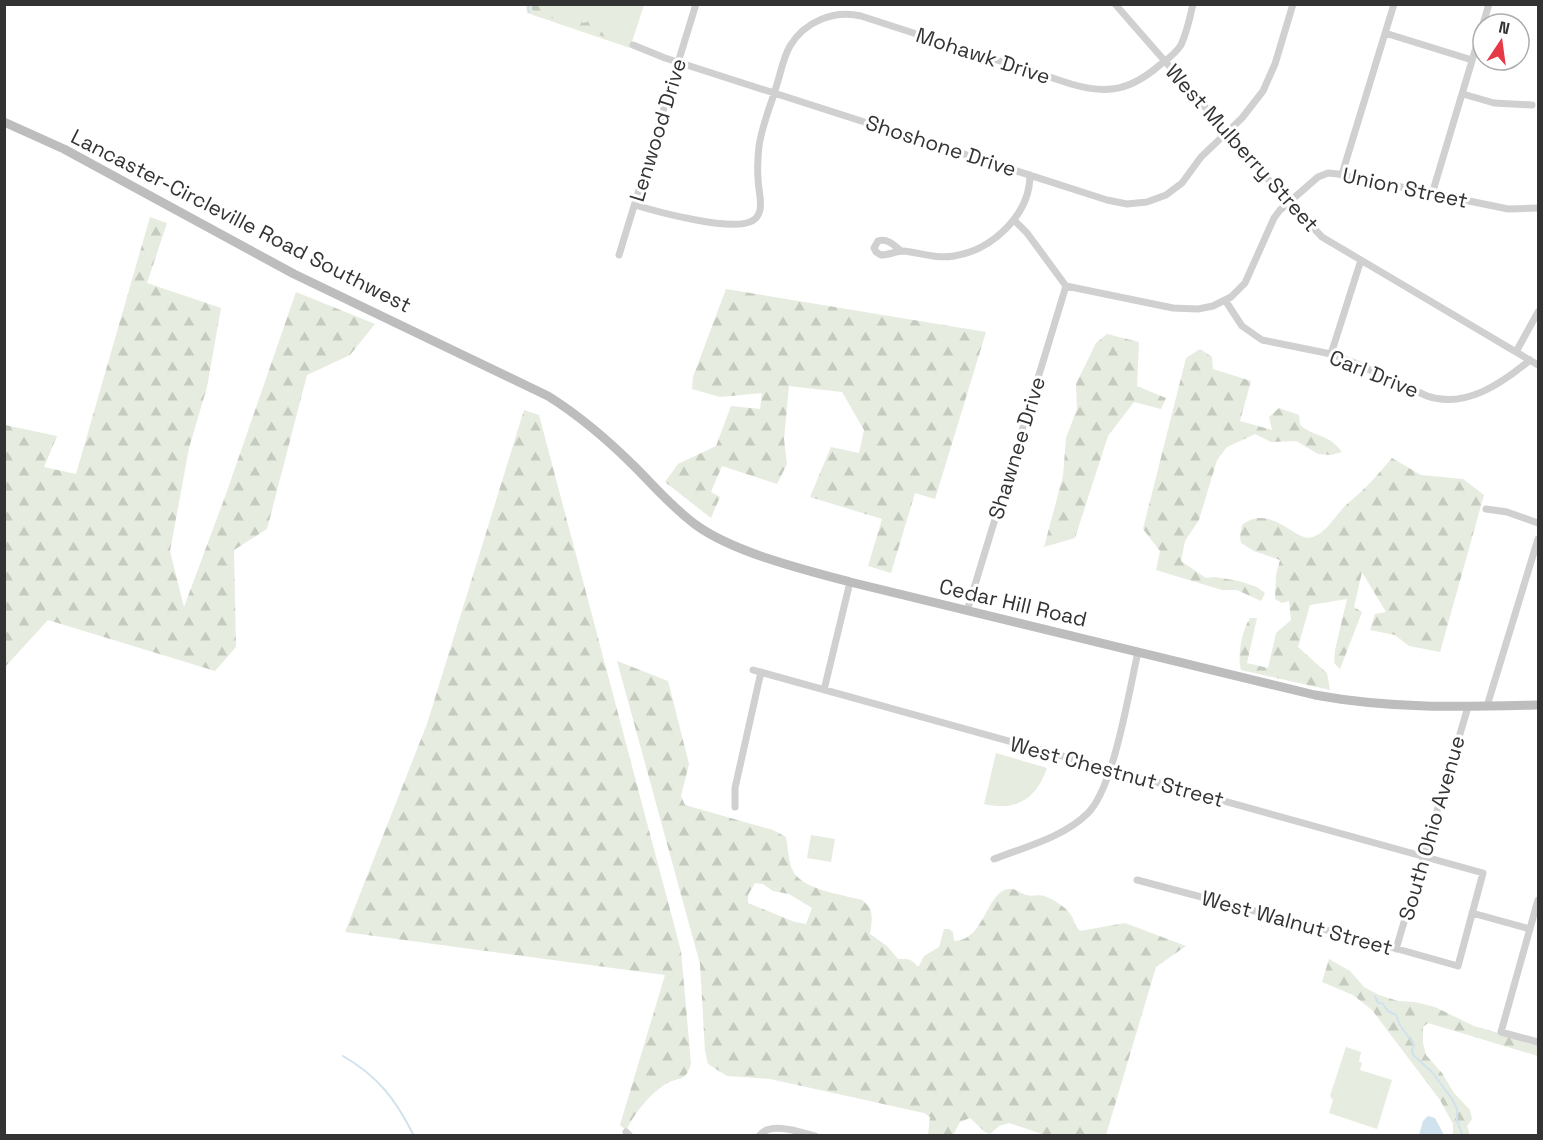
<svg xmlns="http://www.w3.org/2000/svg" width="1543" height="1140" font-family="'Space Grotesk',sans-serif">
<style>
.green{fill:#e6ecdf}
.forest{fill:url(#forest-firs);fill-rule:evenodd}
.water{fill:#cfe2ee}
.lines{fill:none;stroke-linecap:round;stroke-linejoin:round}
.stream{stroke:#cfe2ee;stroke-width:2}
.street{stroke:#d0d0d0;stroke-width:7}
.secondary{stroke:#bdbdbd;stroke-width:9}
.labels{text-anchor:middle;stroke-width:6;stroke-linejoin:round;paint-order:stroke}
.street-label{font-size:21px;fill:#333;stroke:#fff}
</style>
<defs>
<pattern id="forest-firs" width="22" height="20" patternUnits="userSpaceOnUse" patternTransform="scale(1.5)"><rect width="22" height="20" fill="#e6ecdf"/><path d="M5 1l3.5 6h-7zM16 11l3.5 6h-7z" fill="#c6cbc0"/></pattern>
</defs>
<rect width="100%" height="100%" fill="#fff"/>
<path class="green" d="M526,5h118l-14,43 -103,-35z
M996,753l51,15c-11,32 -31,43 -63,36z
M811,835l24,4 -4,23 -24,-4z
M1346,1047l15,5 -2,10 3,1 -2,7 32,10 -15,49 -48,-16 4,-13 -3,-4z"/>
<path class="forest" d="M530,5h10l2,6 42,12 7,-3 17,5 4,6 11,4 -1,8 -82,-29 -7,-3z
M150,217l17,6 -20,60 74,25 -14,79 -18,61 -19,103 14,56 42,-113 70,-202 79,32 -25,31 -43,20 -40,154 -33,21 2,97 -21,24 -167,-51 -43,47v-242l52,11 -13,31 32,7z
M726,289l260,43 -51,167 -20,-6 -24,80 -23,-7 14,-47 -72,-22 21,-50 28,6 5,-23 -22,-38 -53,-6 -5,53 3,25 -10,20 -55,-18 -11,26 9,5 -9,21 -46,-36 13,-18 38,-18 15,-40 29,3 2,-16 -42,4 -28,-8 1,-12z
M1107,334l32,8 -2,44 29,12 -5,11 -27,-7 -26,34 -33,102 -31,9 19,-71 3,-38 11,-29 -1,-25 20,-41z
M1200,349l12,8 1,12 38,12 -11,40 32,9 -3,-13 10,-9 20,7 1,10c16,13 28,8 42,27l-11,3 -13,-1 -22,-13 -25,1 -16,-8 -28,13 -10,13 -18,60 -14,21 -4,20 25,17 9,-1 24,4 18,6 8,6 -4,8 -24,-11h-15l-66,-20 4,-19 -17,-22 43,-171z
M524,410l15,5 142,536 10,112c-5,21 -14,13 -27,22 -17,12 -28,27 -38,45l-6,-5 45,-150 -320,-43 82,-208z
M1392,458l29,17 42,4 21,16 -44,157 -31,-6 -14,-11 -25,-5 5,-16 11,-2 -24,-40 -8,35 8,5 -22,57 -6,-6 1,-13 12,-51 -37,6 -12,42 29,26 3,17 -89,-20c-4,-14 1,-40 9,-52h7l-10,45 21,5 8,-35 15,-13 -2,-19 -7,2 -7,-4 1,-24 4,-15 -26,-9 -13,-8 -1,-7 2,-11c30,-23 54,19 71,12 12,-4 22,-20 30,-29 8,-8 16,-14 24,-22 9,-9 17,-19 25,-28z
M617,661l51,20 21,83 -8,32 4,9 88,25 13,7c2,10 2,22 6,32 7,20 51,26 70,31 13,10 10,20 8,34l17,12 11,13c9,0 13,-1 19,7h2l5,-10 15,-9 5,-18h5l4,3 1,9c31,0 32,-50 55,-52 6,-1 11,4 17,6 6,2 12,-1 18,1 9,3 22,11 27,19 3,5 4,11 9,16l45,-8 61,23 -30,21 -50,168h-61l-36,-12 -10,3 -9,8 -5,-2 -15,-14 -10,4 -7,13h-25l2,-18 -6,-4 -154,-34 -43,-3 -19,-12 -3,-13 -5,-87zM755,883l8,1 10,7 16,3 23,14 -6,16 -11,-2 -47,-19v-8z
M1329,959l21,12 14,16 15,8 19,6 17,1 20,5 39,19 64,18v12l-110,-33 -5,4v16l3,12 16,18 12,20 16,17 2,9 -5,7 3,9h-17v-11l-13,-24 -68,-90 -19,-15 -31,-13z"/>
<path class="water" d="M1428,1116l7,2 9,17h-25l4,-14z"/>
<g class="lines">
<path class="stream" d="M528,4l1,8
M1375,996l3,7h4l6,8 8,4 4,10 14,20 -2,5 1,5 19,17 20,27 5,10v12l6,15
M343,1056c36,21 53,44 71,80"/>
<path class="street" d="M1115,4l166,190 41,43 216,128
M1483,24l6,-20
M1385,33l87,27
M633,45l32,13 442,142 20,4 20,-2 19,-7 16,-12 19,-26 41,-39 21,-27 12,-27 18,-60
M1463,94l31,9 38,2
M1342,174l52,-170
M1432,194l51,-170
M635,205c23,7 97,27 117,16 4,-2 7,-7 8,-11 2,-10 -2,-22 -2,-32 -1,-11 0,-22 1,-32 3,-21 12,-41 18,-62 4,-12 6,-26 13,-38 15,-25 44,-36 71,-30l210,68c38,11 60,6 90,-20 7,-5 15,-11 20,-19 6,-13 9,-27 12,-41
M1014,220l13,13 39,53 107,22 25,1 15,-3 18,-9 14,-14 29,-65 6,-8 38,-33 10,-4 10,1 170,35 30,-1
M901,251c-7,-6 -14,-13 -23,-10l-4,7 2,4 5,3c8,0 15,-4 23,-4 17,2 32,8 50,5 38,-6 76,-41 76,-81
M619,255l77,-251
M1225,300l17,26 20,14 69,14 24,9 72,33c38,13 74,-12 103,-36
M1516,352l22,-40
M1331,354l30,-94
M1486,509l21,3 31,11
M967,611l99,-325
M753,670l730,203 -25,93 -71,-20 -250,-66
M824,690l26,-108
M1487,706l51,-167
M735,807v-19l26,-116
M994,859c31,-12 70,-22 94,-46 26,-26 41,-122 50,-161
M1538,900l-37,132 37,10
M1472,913l58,16
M1396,949l72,-242
M626,1132l4,4
M759,1136c11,-15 41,-4 56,0"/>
<path class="secondary" d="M4,122l60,27 230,125 254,122c32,20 61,45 88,72 19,19 38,41 60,57 37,27 108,45 154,57l465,113c76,14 147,12 223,10"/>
</g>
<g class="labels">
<g class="street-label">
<text transform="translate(983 56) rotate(18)" y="7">Mohawk Drive</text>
<text transform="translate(658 130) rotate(-73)" y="7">Lenwood Drive</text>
<text transform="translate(941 146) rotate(18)" y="7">Shoshone Drive</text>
<text transform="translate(1242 148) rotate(48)" y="7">West Mulberry Street</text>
<text transform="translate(1405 188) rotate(12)" y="7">Union Street</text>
<text transform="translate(241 221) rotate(27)" y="7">Lancaster-Circleville Road Southwest</text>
<text transform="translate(1374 374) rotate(22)" y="7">Carl Drive</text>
<text transform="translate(1017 448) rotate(-73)" y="7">Shawnee Drive</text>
<text transform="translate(1013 603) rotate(13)" y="7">Cedar Hill Road</text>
<text transform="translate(1117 772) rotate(15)" y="7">West Chestnut Street</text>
<text transform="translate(1432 828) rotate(-74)" y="7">South Ohio Avenue</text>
<text transform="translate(1297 923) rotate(15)" y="7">West Walnut Street</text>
</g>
</g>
<rect width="1543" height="1140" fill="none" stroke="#333333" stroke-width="12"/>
<g transform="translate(1501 42) rotate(13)"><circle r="28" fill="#ffffff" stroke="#adadad" stroke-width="1.5"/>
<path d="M0-4.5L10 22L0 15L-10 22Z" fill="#e63946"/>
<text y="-9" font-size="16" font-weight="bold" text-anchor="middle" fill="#333333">N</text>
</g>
</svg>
